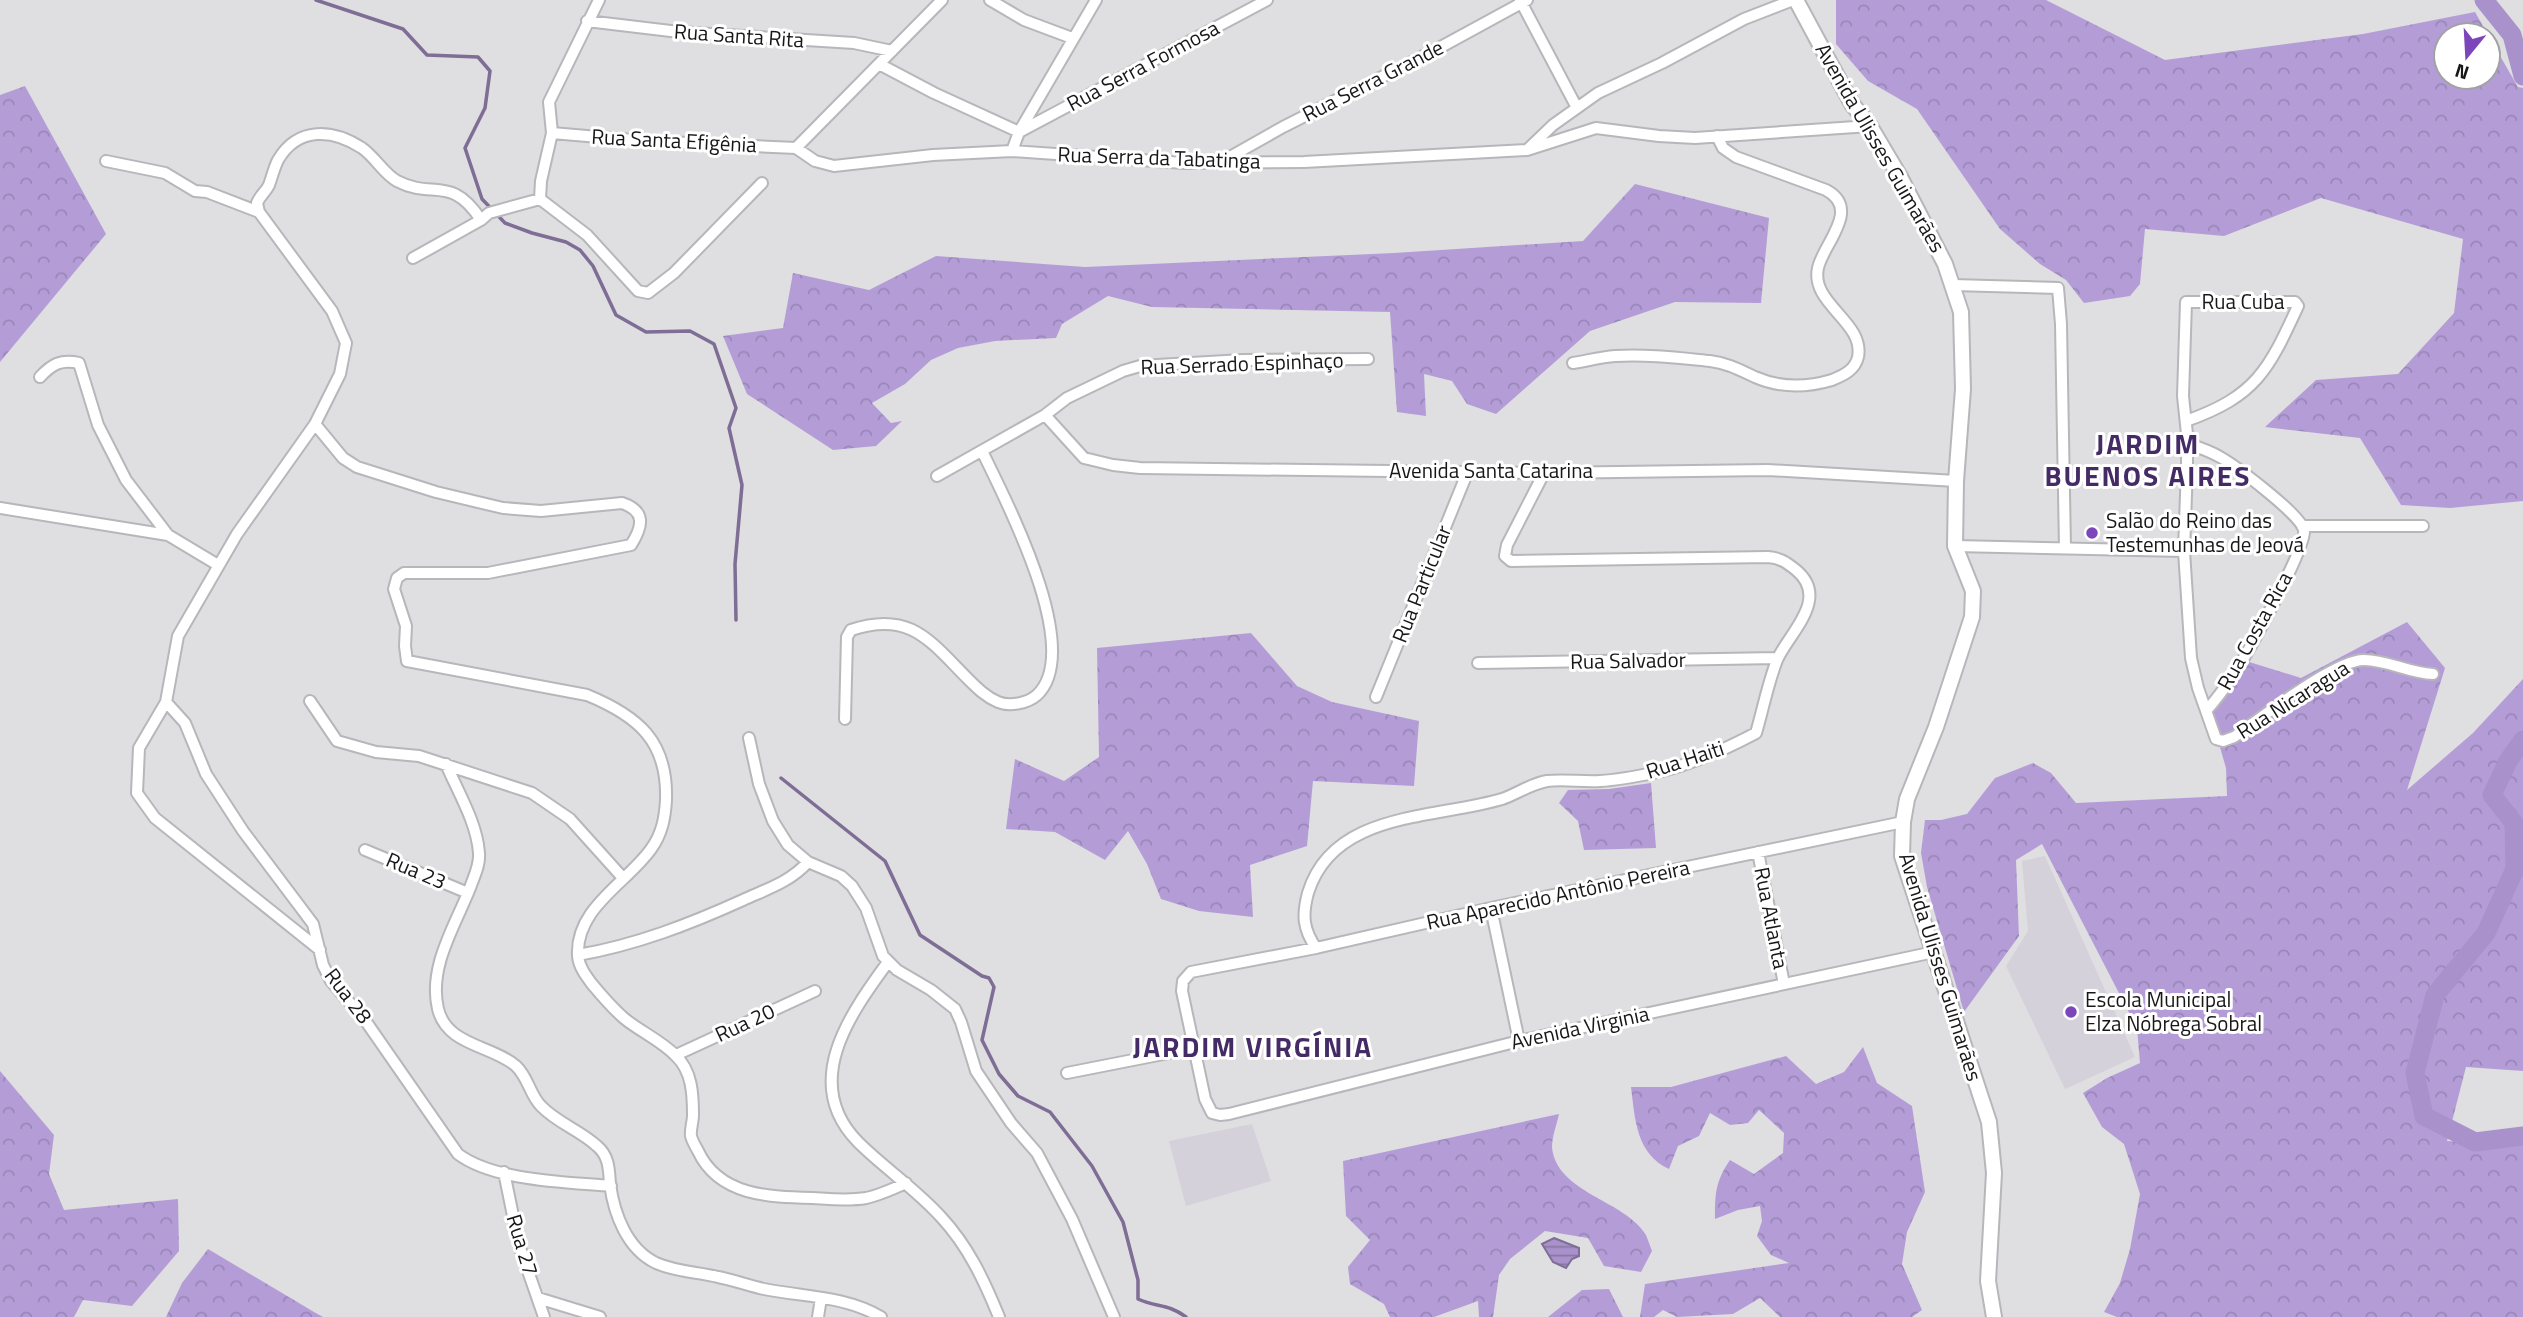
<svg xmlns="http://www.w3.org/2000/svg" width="2523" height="1317" font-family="'Titillium Web',sans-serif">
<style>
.built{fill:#d5d1db}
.forest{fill:url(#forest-crowns)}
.water{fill:url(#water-rules);stroke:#7e6d95;stroke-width:2}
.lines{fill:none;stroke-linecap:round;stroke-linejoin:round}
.stream{stroke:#7e6d95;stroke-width:3.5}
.river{stroke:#a992cb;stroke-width:19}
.minor-casing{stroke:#b7b6ba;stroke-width:14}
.major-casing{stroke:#b7b6ba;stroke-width:18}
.minor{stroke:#fff;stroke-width:10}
.major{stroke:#fff;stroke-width:14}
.poi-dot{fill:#7d45bb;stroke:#fff;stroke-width:2.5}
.labels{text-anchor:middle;stroke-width:6;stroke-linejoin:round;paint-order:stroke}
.street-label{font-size:21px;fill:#181718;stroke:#fff}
.poi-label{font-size:21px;fill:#181718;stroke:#fff;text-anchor:start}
.district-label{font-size:28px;font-weight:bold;letter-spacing:2px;fill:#452b65;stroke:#fff}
</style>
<defs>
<pattern id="forest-crowns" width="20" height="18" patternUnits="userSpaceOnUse" patternTransform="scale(1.75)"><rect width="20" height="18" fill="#b49dd7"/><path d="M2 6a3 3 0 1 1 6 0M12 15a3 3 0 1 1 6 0" fill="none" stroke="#9a86b8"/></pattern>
<pattern id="water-rules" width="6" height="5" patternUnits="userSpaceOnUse" patternTransform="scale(1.75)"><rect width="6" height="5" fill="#a992cb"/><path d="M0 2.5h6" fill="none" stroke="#8976a4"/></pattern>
</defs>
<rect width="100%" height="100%" fill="#dfdee1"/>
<path class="built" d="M2045,856l90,201 -70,32 -59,-123 22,-35 -6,-70z
M1252,1124l19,57 -85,25 -17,-65z"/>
<path class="forest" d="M1836,0h210l119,60 198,-26 112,-22 13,23h-42v42h42v-42l30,52 5,1v413l-73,7 -49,-3 -41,-67 -95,-11 51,-47 82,-6 56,-61 9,-74 -142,-41 -97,38 -79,-7 -5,55 -10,12 -46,7 -18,-23 -26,-16 -40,-35 -83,-120 -49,-28 -32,-37z
M25,86l81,148 -106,128v-267z
M1635,184l134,34 -8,85 -86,-1 -85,29 -94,83 -29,-10 -15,-23 -28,-7 2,42 -29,-4 -7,-100 -238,-5 -44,-11 -46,28 -6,14 -61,3 -37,7 -27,12 -26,24 -33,19 19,20 11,-2 -26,25 -43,4 -86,-56 -24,-58 60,-8 10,-55 76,17 67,-34 149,11 309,-14 189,-12z
M2407,622l38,46 -38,122 66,-57 50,-54v392l-57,-4 -19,74 76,4v172h-406l-13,-5 16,-29 10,-34 10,-55 -16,-50 -22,-17 -19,-34 24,-15 33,-15 -3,-35 -95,-184 -26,16 3,76 -55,76 -37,-125 -6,-34 4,-33h16l26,-6 28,-36 38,-15 18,10 25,30 151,-7 -1,-28 -17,-59 37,-48 55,17z
M1251,633l46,53 35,16 87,19 -5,65 -101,-5 -6,65 -57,19 3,52 -54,-6 -38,-12 -14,-35 -19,-33 -23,29 -50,-28 -49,-3 9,-70 49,22 35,-24 -2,-109z
M1651,783l5,65 -72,2 -6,-29 -19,-18 9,-13 41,-1z
M1863,1047l14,36 35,23 13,86 -18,40 -5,32 20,46 -10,7h-132l-20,-19 -27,16 -56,3 -14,-7 -9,7h-14l5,-33 144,-21 -18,-8 -14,-19 5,-15 -2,-15 -22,4 -23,9c0,-25 0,-37 15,-59l24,14 29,-21 1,-20 -25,-23 -11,13 -18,2 -20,-12 -11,23 -21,10 -9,23c-33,-15 -34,-50 -38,-82h40l115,-31 30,28 28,-12z
M0,1071l54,64 -5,39 15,36 114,-11 1,52 -47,55 -49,-6 -9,17h-74z
M1559,1114c-2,10 -7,22 -7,33 4,46 73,53 94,88 2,5 4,11 6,16l-11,21 -37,-6 -16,-28 -43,-7 -35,28 -11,16 -6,42h-14l-1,-16 -44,16h-44l-6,-13 -34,-20 -2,-17 22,-27 -24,-24 -3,-55z
M208,1249l106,63 9,5h-157l16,-34z
M1609,1289l14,28h-75l34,-27z"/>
<path class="water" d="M1554,1238l25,10v8l-7,3 -6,9 -13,-6 -11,-18z"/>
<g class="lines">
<path class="stream" d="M316,0l87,29 24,26 51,2 12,14 -5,37 -20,40 17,51 23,24 27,10 34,9 14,8 13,16 23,49 30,17 44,-1 24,13 22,64 -7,20 13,57 -7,79 1,56
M781,778l104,83 35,74 62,41 7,2 5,9 -12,53 17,34 19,22 32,16 42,54 31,56 15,58v19c19,9 29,4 48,18"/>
<path class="river" d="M2484,0l28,35 11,41
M2523,740l-15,21 -16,34 22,28 1,46 -29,64 -51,62 -20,78 9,43 51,26 48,-6"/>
<defs>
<path id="minor" d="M990,0l34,20 48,18
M1520,0l56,106
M587,21l92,11 175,11 38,8
M879,64l55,29 85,39 248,-132
M552,133l93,8 151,7
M796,148l19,13 19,5 99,-11 79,-4 172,12 120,-1 223,-12 69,-22 63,8 36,2 175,-12
M796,148l146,-148
M1529,148l24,-23 45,-32 64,-30 82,-44 49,-19
M1012,151l7,-19 77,-132
M106,161l59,12 30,18 12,1 52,20
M1221,162l62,-35 156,-79 88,-48
M540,199l47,36 51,56 10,2 26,-20 88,-90
M540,199l1,-18 11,-48 -3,-31 50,-102
M413,258l68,-38 8,-7 51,-14
M1953,285l105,3 3,36 4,224
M1573,363c13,-2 28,-6 42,-7 31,-2 64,2 95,5 17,2 30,9 45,16 25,11 50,11 77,3 12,-5 23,-10 26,-23 7,-35 -48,-53 -40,-89 5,-24 44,-59 8,-78l-90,-33 -13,-9 -6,-12
M40,377c12,-13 21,-18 39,-14l19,62 28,55 42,55
M1045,415l39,43 29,7 27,3 404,5 224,-3 188,11
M2186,421c70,-25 82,-50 112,-115l-3,-4h-109l-3,94 4,38v32l-3,85 7,107 7,30 18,51 7,2 11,-4c26,-18 100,-77 130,-77 23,0 45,13 69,14
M315,424l28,34 14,9 79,25 67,16 38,3 81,-8c24,8 21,23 9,42l-143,28h-84l-7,5 -3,11 12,37 -1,20 2,15 180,34c51,21 81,46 79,105 -1,18 -4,34 -15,49 -24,34 -76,59 -73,107 1,11 8,20 14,28 10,12 21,25 33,35 16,13 37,22 51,37 16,15 17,38 17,59 0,7 -3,15 -2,21 1,5 5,11 7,15 21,45 71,46 115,47 17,1 35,3 53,0 14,-3 27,-9 40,-15
M2186,443c12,4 24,8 34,14 16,9 81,58 84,73 3,17 -59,128 -72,147 -8,12 -17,24 -26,34
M937,476l108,-61 22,-17 56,-27 17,-5 103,-6 125,-1
M0,508l168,27 50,30
M2302,526h121
M1955,546l229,5
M1478,663l300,-5
M1376,697l92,-226
M310,701l27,40 39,11 43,4 113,37 38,26 53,59
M166,702l19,21 21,51 37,57 70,93 10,41 8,16 36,42 91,131c36,27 108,28 153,32
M845,719l2,-82 4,-7c59,-20 79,11 117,49 9,9 18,18 30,23 12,5 30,1 39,-7 48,-45 -32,-196 -55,-244
M749,738l10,46 14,37 15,24 20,17 33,14 11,10 14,22 17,48 14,14 34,20 24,19 6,13 15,49 35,52 26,30 35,66 42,98
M446,764c12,28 31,59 33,89 1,13 -5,23 -9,35 -15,38 -42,79 -32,121 9,37 54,36 78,57 12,11 14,29 25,40 16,17 39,24 56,40 12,10 12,23 13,38 4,30 17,65 46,79 20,9 42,9 62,14 16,3 31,9 46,12 40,8 82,7 117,28
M1903,822l-412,86 -175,40 -125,24 -8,9 -1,10 23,108 7,14 8,2 9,-1 290,-73 415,-89
M365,850l103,43
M1758,852l26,132
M1491,908l28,133
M1316,948c-13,-19 -14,-33 -8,-55 25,-82 127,-74 194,-94 15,-5 28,-15 45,-18 17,-2 35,1 53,0 19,-1 39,-5 58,-9 35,-8 66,-22 98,-39 7,-24 12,-50 21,-73 11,-26 54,-61 19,-90 -10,-8 -16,-12 -28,-13l-257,4 -6,-5 2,-11 37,-72
M320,950l-165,-132 -18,-25 2,-45 27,-46 12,-66 59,-102 78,-110 25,-50 6,-31 -14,-32 -73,-99 -2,-9c3,-8 9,-11 12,-18 3,-8 5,-17 9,-25 20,-34 55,-31 84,-12 13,9 22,26 35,33 36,19 54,-7 84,39
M578,955c58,-10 112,-31 165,-55 24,-11 47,-18 65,-38
M888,962c-38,52 -88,121 -30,180 26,26 58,47 83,75 27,29 43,63 58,100
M676,1055l139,-64
M1067,1073l127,-25
M504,1172l15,73 25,72
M538,1298l62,19
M818,1317l3,-19"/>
<path id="major" d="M1796,0l56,104 18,22 29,49 46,89 16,48 2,77 -7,92 -1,65 18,45 -1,26 -36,110 -29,72 -4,23 -1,34 87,266 5,51 -6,108 6,36"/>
</defs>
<use href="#minor" class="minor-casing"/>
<use href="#major" class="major-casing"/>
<use href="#minor" class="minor"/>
<use href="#major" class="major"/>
</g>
<g class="poi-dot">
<circle cx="2092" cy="533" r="7"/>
<circle cx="2071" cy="1012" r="7"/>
</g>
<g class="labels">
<g class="street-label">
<text transform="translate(739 36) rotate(4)" y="7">Rua Santa Rita</text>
<text transform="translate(1143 66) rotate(-28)" y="7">Rua Serra Formosa</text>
<text transform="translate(1373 81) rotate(-27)" y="7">Rua Serra Grande</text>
<text transform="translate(674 141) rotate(3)" y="7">Rua Santa Efigênia</text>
<text transform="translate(1880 148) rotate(60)" y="7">Avenida Ulisses Guimarães</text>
<text transform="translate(1159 158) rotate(2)" y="7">Rua Serra da Tabatinga</text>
<text x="2243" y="309">Rua Cuba</text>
<text transform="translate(1242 364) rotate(-2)" y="7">Rua Serrado Espinhaço</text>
<text x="1491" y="478">Avenida Santa Catarina</text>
<text transform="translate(1422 584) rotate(-68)" y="7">Rua Particular</text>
<text transform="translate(2255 631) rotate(-61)" y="7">Rua Costa Rica</text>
<text transform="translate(1628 661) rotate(-1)" y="7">Rua Salvador</text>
<text transform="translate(2293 700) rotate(-32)" y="7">Rua Nicaragua</text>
<text transform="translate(1685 760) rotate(-18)" y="7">Rua Haiti</text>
<text transform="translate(416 871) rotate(23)" y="7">Rua 23</text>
<text transform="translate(1558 895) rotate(-12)" y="7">Rua Aparecido Antônio Pereira</text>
<text transform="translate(1771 918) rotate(79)" y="7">Rua Atlanta</text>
<text transform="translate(1940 967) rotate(73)" y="7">Avenida Ulisses Guimarães</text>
<text transform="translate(348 996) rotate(53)" y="7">Rua 28</text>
<text transform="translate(745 1023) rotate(-25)" y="7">Rua 20</text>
<text transform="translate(1580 1028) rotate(-12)" y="7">Avenida Virginia</text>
<text transform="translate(522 1245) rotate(73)" y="7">Rua 27</text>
</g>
<g class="poi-label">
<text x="2106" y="528">Salão do Reino das<tspan x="2106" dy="24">Testemunhas de Jeová</tspan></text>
<text x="2085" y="1007">Escola Municipal<tspan x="2085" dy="24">Elza Nóbrega Sobral</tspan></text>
</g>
<g class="district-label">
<text x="2148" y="454">JARDIM<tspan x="2148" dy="32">BUENOS AIRES</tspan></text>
<text x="1253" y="1057">JARDIM VIRGÍNIA</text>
</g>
</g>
<g transform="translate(2467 56) rotate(198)"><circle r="33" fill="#ffffff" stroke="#a3a2a3" stroke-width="2"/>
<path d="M0-5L12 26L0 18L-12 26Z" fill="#7d45bb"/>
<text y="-10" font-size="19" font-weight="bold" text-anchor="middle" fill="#181718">N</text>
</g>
</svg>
